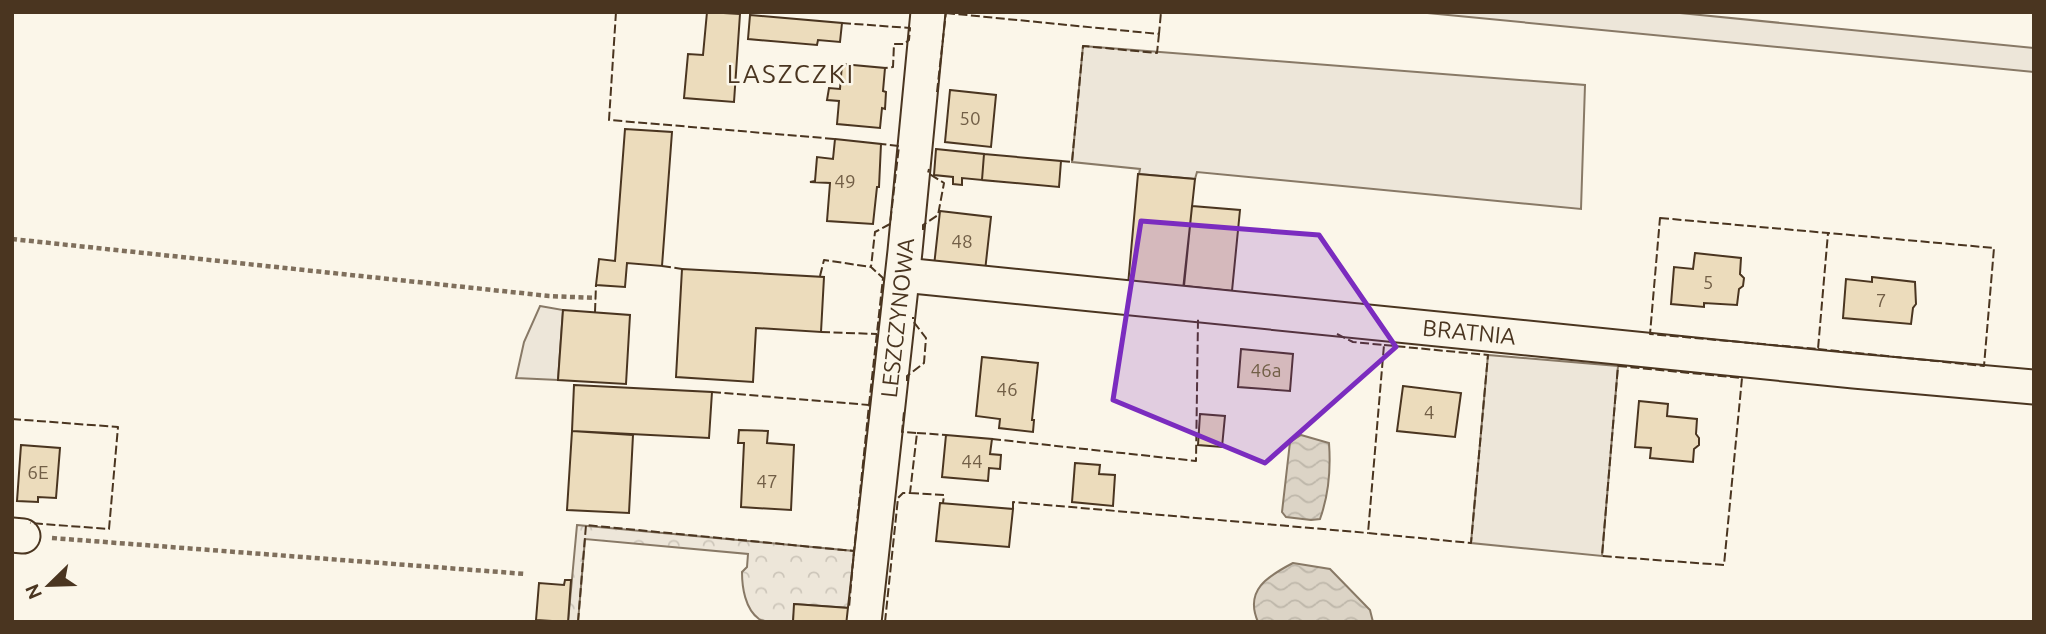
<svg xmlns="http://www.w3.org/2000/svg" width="2046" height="634" font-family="Ubuntu,sans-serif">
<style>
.grass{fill:#ede6d9;stroke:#887966;stroke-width:2}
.forest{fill:url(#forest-crowns);stroke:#887966;stroke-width:2}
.water{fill:url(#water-waves);stroke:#887966;stroke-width:2}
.building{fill:#ecdcbc;stroke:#4a3520;stroke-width:2}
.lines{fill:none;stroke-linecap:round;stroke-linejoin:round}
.minor-casing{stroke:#4a3520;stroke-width:37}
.path{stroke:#7f6f5c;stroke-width:4.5;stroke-dasharray:5 3.5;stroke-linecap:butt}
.minor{stroke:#fbf6e9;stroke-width:33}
.fence{stroke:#4a3520;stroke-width:2;stroke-dasharray:9 3.5;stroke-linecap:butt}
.marked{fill:#7b2cbf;fill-opacity:0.2;stroke:#7b2cbf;stroke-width:5;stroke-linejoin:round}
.labels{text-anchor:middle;stroke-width:5;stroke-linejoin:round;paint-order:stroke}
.number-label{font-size:19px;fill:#725f47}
.street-label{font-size:23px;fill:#4a3520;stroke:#fbf6e9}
.quarter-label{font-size:26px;letter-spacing:2px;fill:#4a3520;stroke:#fbf6e9}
</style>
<defs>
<pattern id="forest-crowns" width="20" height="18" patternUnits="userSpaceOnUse" patternTransform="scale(1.75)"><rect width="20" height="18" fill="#ede6d9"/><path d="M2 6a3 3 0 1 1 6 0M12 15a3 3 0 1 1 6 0" fill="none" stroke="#cdc6ba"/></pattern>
<pattern id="water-waves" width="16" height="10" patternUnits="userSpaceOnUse" patternTransform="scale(1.75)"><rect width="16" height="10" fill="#dcd4c6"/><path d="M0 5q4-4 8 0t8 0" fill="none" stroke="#beb7aa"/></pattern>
</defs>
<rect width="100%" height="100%" fill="#fbf6e9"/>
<path class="grass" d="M1417,12h253l364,36v24z
M1083,46l502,39 -4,124 -384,-37 -2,7 -56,-5 1,-5 -68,-7z
M540,306l23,4 -5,70 -42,-2 8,-36z
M1488,355l130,11 -16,190 -131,-13z"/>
<path class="forest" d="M577,525l277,26 -5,57 -54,-4 -2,18c-10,0 -25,2 -34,-3 -14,-10 -17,-32 -17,-47l5,-5 1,-13 -163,-15 -7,83h-10z"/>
<path class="water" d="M1301,435l28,8c2,27 0,51 -9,76l-9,1 -25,-3 -4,-5 8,-70z
M1293,563l37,6 40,41 3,12h-115c-14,-32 10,-46 35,-59z"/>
<path class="building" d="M707,12l33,2 -6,88 -50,-4 4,-44 15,1z
M750,15l92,8 -2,19 -22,-2 -1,5 -69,-6z
M842,64l43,4 -2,23 3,1 -1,17 -3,-1 -2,20 -43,-4 2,-23 -12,-1 2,-12 11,1z
M950,90l46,5 -5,52 -46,-5z
M625,129l47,3 -10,134 -35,-3 -2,24 -29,-2 3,-26 16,2z
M835,139l46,5 -2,43h-2l-4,37 -46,-3 3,-38 -20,-1 5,-1 2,-24 16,2z
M936,149l48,5 -2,26 -20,-2v7l-9,-1v-7l-19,-2z
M984,154l77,7 -2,26 -77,-7z
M1138,174l57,5 -12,111 -55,-5z
M1192,206l48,4 -8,81 -48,-5z
M940,211l51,6 -6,54 -51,-5z
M1695,253l46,5 -1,16 4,4 -1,8 -4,3 -2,16 -33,-2v4l-33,-3 3,-37 19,2z
M682,269l142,8 -3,55 -65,-4 -3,54 -77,-5z
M1872,277l43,5 1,22 -3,4 -2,16 -68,-6 3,-39 26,3z
M563,310l67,5 -4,69 -68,-4z
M1241,349l52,5 -3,37 -52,-4z
M982,357l56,6 -6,57h2l-1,12 -34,-4 1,-9 -24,-3z
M574,385l138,7 -3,46 -137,-7z
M1403,386l58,7 -6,44 -58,-6z
M1639,401l29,3 -1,12 30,3 -1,15 3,4v7l-5,4 -1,13 -43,-4 1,-10 -16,-1z
M1200,414l25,2 -3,31 -24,-2z
M739,430l29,1 -1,12 27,2 -3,65 -50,-3 3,-64h-6z
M572,431l61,4 -4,78 -62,-3z
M946,435l46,4 -2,15 11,1 -1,14 -11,-1 -1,13 -46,-4z
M21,445l39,3 -4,50 -18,-1v5l-21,-1z
M1075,463l25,2 -1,9 16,1 -2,31 -41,-4z
M940,503l73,6 -4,38 -73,-6z
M565,580h6l-3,42 -32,-2 3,-37 25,2z
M794,604l55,4 -2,14h-54z"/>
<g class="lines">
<defs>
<g id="minor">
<path id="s1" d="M903,275l951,96 180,16"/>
<path d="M12,535l11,1"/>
<path id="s2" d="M864,622l41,-371 23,-239"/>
</g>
</defs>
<use href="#minor" class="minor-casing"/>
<path class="path" d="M12,239l537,57 47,2
M52,538l474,36"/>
<use href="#minor" class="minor"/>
<path class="fence" d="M616,12l-7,108 226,19
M946,13l213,21 2,-22
M842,23l68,5 -1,12 -5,4h-10l-1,23 -8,1
M937,92l9,-80
M1061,161l11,1 11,-116 74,7 2,-19
M1660,218l168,15 -10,116 -168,-15z
M923,230v-5l15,-10 6,-32 -16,-10 1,-4
M662,266l20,3
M820,276l4,-16 47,7
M595,312l1,-27
M821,332l56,2
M1337,334l16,8 31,3
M1384,345l104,10 -17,188 -103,-10z
M1818,349l166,17 10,-118 -166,-15
M1618,366l124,12 -18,187 -122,-9z
M907,381v-5l17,-13 2,-25 -13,-17v-4
M712,392l157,13 -15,146
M869,405l14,-127 -12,-11 4,-35 15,-8 9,-78 -18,-2
M12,419l106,8 -9,102 -79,-6
M917,433l29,2
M992,439l204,22 2,-142
M910,493l34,2 -1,8
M1013,509v-7l355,31
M578,622l8,-97 268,26 -5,57
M885,622l13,-124 5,-5h7l7,-60 -15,-1 2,-20"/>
</g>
<path class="marked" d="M1141,221l178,14 77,112 -131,116 -152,-63z"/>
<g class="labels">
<g class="number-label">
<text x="970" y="125">50</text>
<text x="845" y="188">49</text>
<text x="962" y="248">48</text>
<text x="1708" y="289">5</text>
<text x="1881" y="307">7</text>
<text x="1266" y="377">46a</text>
<text x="1007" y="396">46</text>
<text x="1429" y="419">4</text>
<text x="972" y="468">44</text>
<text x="38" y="479">6E</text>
<text x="767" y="488">47</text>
</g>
<g class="street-label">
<text dy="8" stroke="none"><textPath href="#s2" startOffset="306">LESZCZYNOWA</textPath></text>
<text dy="8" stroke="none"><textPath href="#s1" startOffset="569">BRATNIA</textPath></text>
</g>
<g class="quarter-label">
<text x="791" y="83">LASZCZKI</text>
</g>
</g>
<rect width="2046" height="634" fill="none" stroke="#4a3520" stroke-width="28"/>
<g transform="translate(49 585) rotate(247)" stroke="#fbf6e9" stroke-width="5" paint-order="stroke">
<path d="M0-5L12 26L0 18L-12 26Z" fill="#4a3520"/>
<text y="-10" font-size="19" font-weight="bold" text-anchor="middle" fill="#4a3520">N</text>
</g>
</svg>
